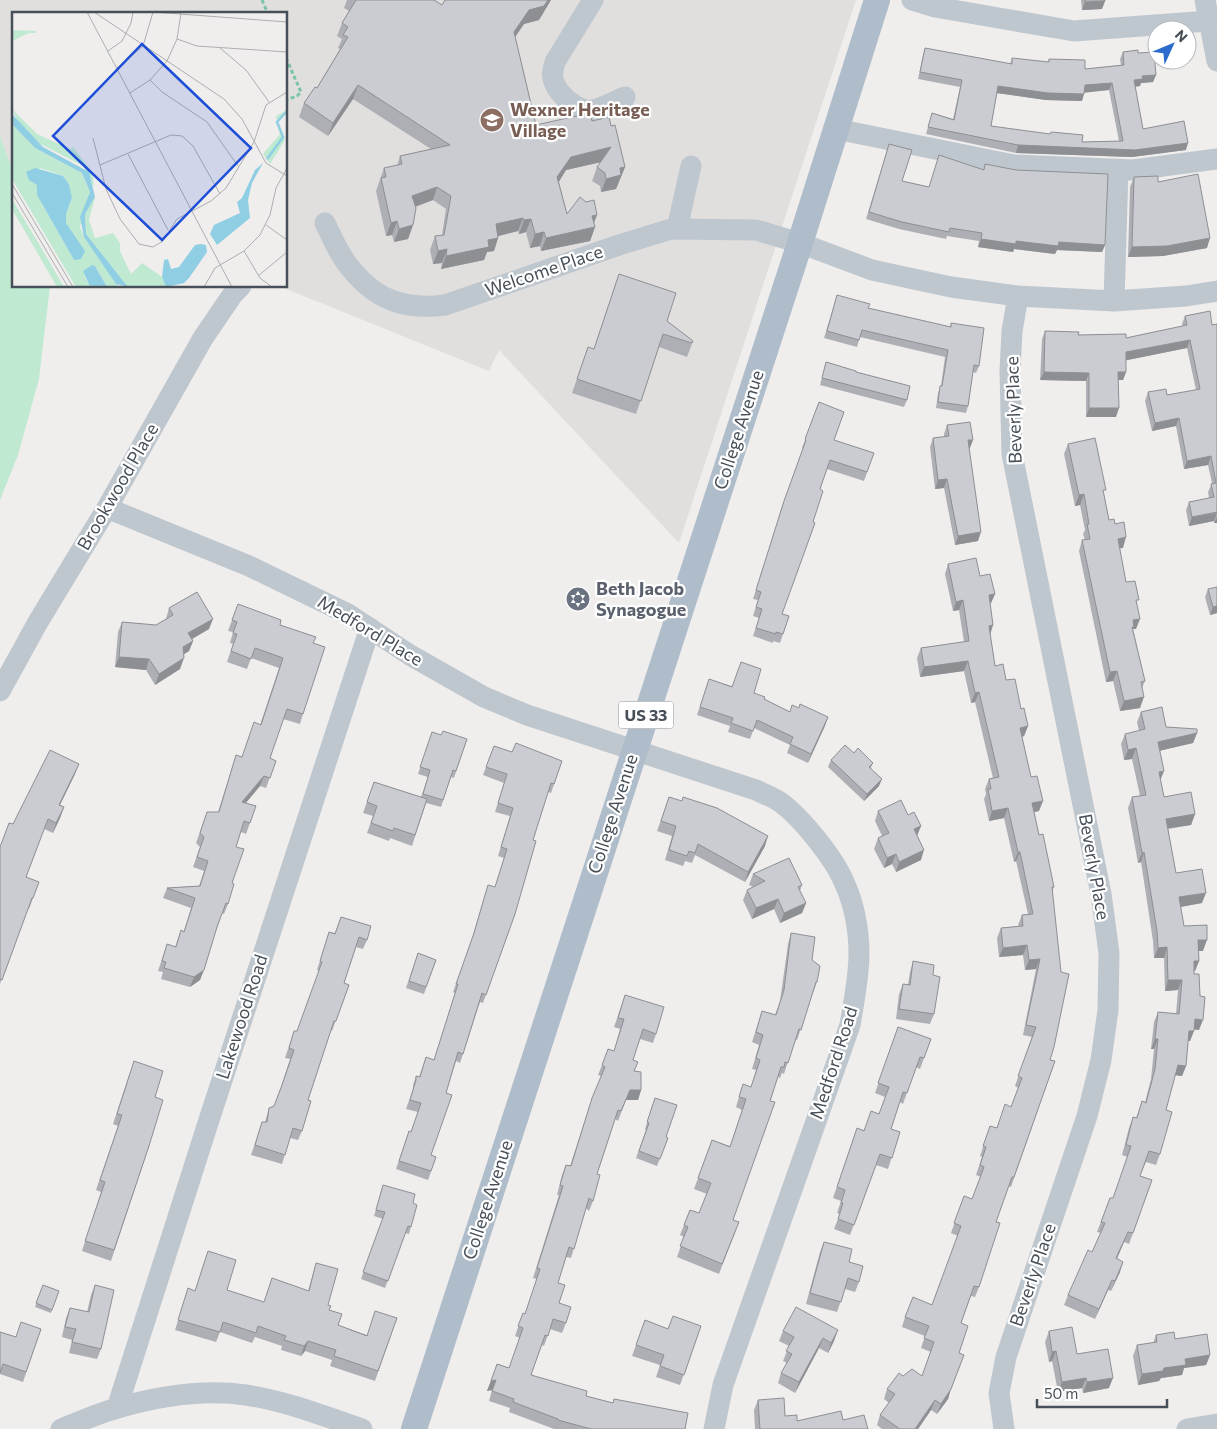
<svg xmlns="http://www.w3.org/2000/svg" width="1217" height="1429" font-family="Commissioner,sans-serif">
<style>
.education{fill:#e1dede}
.green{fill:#bfead1}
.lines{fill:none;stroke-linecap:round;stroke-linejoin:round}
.path{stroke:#7ac5a3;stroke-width:3;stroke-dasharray:4 2.5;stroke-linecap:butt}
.minor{stroke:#bfc7ce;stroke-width:21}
.major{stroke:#afbcca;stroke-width:26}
.wall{fill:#aeafb5;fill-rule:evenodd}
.shaded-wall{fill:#8d8f93}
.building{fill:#caccd2;stroke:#8d8f93;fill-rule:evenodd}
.labels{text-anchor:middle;stroke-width:4.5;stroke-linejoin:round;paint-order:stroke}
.shield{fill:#fff;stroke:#7e848b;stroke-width:1}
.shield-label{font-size:16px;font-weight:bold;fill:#475059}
.education-label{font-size:18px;font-weight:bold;fill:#785e54;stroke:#fff;text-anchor:start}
.street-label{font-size:18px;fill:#475059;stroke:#fff}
.worship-label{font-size:18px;font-weight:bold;fill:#5b616d;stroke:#fff;text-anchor:start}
.inset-river{fill:none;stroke:#90cfe3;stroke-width:2.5}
.inset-road{fill:none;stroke:#acaeb2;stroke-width:1}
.view{fill:#1d4ed8;fill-opacity:0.15;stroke:#1d4ed8;stroke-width:2.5}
.inset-edge{fill:none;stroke:#475059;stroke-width:2.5}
</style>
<rect width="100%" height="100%" fill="#f0eded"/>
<path class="education" d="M0,0h856l-177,543 -180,-193 -10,21 -210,-85h7v-272h-272v160l-14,-38z"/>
<path class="green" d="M0,136l14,38v112h36l-11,93 -21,76 -18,45z"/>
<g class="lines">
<path class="path" d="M262,0l6,14
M286,58l15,34 -4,4 -11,4"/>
<path class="minor" d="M593,0l-38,62c-2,7 -4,13 -1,20 4,12 25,31 38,28 11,-2 23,-9 33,-13
M912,0l23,7 139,24 135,-10 8,-2
M1205,0l12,61
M836,129l178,36 119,5 84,-11
M325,223c8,16 15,34 27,47 25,31 55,40 93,35l174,-60 52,-16 85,1 44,13 72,27 79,17 67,9 96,5 72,-5 31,-5
M677,229l14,-63
M1114,301l4,-131
M107,508l142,58 99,48 62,41 74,42 43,18 229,75c8,4 17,7 24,12 21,15 54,56 64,80 10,21 15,48 15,71 0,24 -5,48 -9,72l-127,360 -9,44
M0,691l38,-69 69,-114 96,-170 30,-44 8,-8
M117,1408l91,-285 162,-495
M61,1429c19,-7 37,-16 57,-21 41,-12 85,-19 128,-13 40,6 78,21 116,34
M1004,1429l-5,-36 7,-36 81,-241 14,-56 7,-50 1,-57 -8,-59 -89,-440 -2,-83 2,-40 6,-35
M1187,1429l30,-5"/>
<path class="major" d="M414,1429l386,-1186 77,-243"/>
</g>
<path class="wall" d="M347,0h87l8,5 3,-5h106l-12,20 -15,4 -9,13 21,88 56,-4 19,5 14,41 -9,22 -15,3 -1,-6 -8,-5 5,-14 4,-5 -35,8 -7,12 8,32 30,1 -3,7 1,5 -5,14 -49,10 -1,-5 -10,2 -4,-16 -7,2 -1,-3 -20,5v2l-4,13 -7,1 -3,8 -43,9 1,-6 -9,1 -3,-14 5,-14 7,-1 4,-26 -13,-9 -17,6 -3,19 -5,14 -14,3 -2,-7 -6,1 -10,-45 8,-23 13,-2 3,-10 31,-7 -78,-50 -25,37 -29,-19 5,-14 13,-15 23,-39 -2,-1 4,-9 -5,-3 5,-13 7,-12 -5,-3z
M1081,0h24v1l-3,8 -20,1z
M925,48l85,16 2,-6 36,4 1,-3 36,10 36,-4 -1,-6 3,-7 15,1 18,22 -3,7 -12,1 -1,3 -5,1 8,42 43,21 -54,7 -116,-4 -90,-19 6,-21 21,6 7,-32 -42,-8 5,-24zM1109,90l10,51 -37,1 -91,-16 6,-33 49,7 36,1 2,-9z
M889,144l13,37 27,6 54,-17 2,-6 120,81 -3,7 -45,-2 -2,4 -41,-5 -1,3 -35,-5 1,-6 -32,-5 -1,3 -47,-10 -33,-10z
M1134,177l24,5 49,66 -44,8 -35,1 2,-70z
M619,274l48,47 26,20 -6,16 -28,-10 -23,67 -64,-21 16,-46 6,2z
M837,295l31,13 82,19 1,-4 28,43 -3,7 -3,-1 -5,34 -2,7 -30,-5 2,-15 3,-7 4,-29 -85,-20 -3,10 -33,-9z
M1185,316l27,9 5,-1v199h-3v-2l-25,5 -3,-16 3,-8 20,-4 -1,-6 4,-9 -4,-18 -24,4 -8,-43 -24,5 -7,-30 3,-9 19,3 29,-5 -9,-42 -61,12v12l-3,8h-5l-2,37h-30v-36l-46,-1 2,-41 3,-8 33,4 48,3 57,-12 -1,-2z
M826,362l30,10 51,28 -3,7 -84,-22z
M819,402l15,38 40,13 -10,28 -37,-12 -7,20 -38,125 7,2 -9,27 -7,-2v2l-20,-7 6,-18 -6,-2 5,-16 -5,-1 28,-89 22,-62h-1z
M947,425l23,23 -1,1 9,92 -23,4 -11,-57 -9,1 -5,-42 3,-9 11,-1v-3z
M1068,444l36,51 5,25 6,4 8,24h-4l7,34 11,23 -1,24h-3l12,52 -3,7 -2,20 -20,3 -7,-30 -7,1 -27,-131 3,-11h3l-2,-6 2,-4 -5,-25 -5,1 -11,-52z
M948,564l32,12 15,18 -4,9 -1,1 3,21 -3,9 5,32 11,14 15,29 7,17 -4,10 -2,1 9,40 8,34 -5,1 5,23 15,52 -2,5 -2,168 5,1 -44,126 -3,-1 -12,36 -17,65 -4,10 -4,-1 -10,27 -2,30 -11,46 -11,15 -6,-4 -13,19h-36l-5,-4 3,-10 9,-12 -5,-4 3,-10 16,-13h19l9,-24 -10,-4 4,-12 -23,-9 3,-10 27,-12 26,-69 -7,-3 13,-37 8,3 9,-22 -5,-2 6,-18 -2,-1 10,-30 6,2 15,-21 7,-19 -3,-2 17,-49 -9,-2 13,-66 -11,1 -2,-15 -24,2 -2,-19 4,-10 18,-2 -1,-1 4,-10 6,-1 -12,-53 -2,1 -10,-44 -15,3 -5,-22 2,-5 -1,-5 4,-10 4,-1 -18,-76 -4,1 -7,-32 -44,6 -3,-19 4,-10 43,-6 -5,-32 -6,1 -8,-37z
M1217,587v26l-7,2 -5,-18 3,-8z
M238,604l42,21 33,18 -10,71 -3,10 -17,-5 -13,39 6,3 -10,27 -6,-2 -14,17 10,3 -10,28 -5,-2 -5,15 -4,36 -4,21 -4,10 -2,-1 -5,15 -17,52 -10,7 -29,-8 2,-7 -5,-1 9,-27 8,3 6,-17 3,1 7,-23 -28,-10 4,-10 32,-2 5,-15 -11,-4 7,-20 -4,-4 11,-31h11l18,-57 6,2 18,-32 19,-57 -28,-10 -4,11 -20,-7 6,-18 -3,-1 3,-11 -5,-1z
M169,608l40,21 -17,10 1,2 -4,10 -6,4 -3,14 -25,16 -9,-15 -31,-3 3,-35 4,-10 34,3 10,-6z
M709,679l45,14 10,6 26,13 9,-4 29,9 -20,46 -21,-10 3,-8 -36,-17 -4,11 -22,-7 2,-6 -33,-11z
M1141,712l25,15 31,6 -4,10 -34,8 1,29 4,17 31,17 -4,11 -23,4 8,44 26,30 -22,4 4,19 19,25h-4v10l-4,10h-1l5,59 -5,-1 -4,12h-2l-2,25 -4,10 -7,-1 -9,35 -6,44 -4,11 -10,-3 -6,14 12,4 -23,64 -5,-2 -7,17 3,13 -9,19 -3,-1 -13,29 -31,-14 4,-10 24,-43 9,-19 -4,-1 13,-34h3l15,-41 -6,-2 7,-27 4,-11 3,1 6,-17 3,1 6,-23 3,-30h-3l3,-27 4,-10 18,2 2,-24 -13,1 -1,-33h-10l-1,-17 -12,-79 -3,1 -10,-55 4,-11 8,-1 -8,-37 -8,1 -3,-16 4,-10 14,-3 -2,-9z
M432,732l9,3 26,4 -13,39 -3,-1 -10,30 -15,-4 -14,43 -22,-8 -1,3 -22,-8 6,-17 -10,-3 11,-31 47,15 7,-20 -10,-3z
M494,746l18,6 50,9 -11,32 -3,-1 -15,48 -18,74 -32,89 -3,-1 -20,61 -4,-2 -10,32 -15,62 5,2 -8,23 -32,-11 13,-38 2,1 7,-20 -12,-3 7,-20v-4l3,-9 3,1 7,-20 8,3 21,-67 -2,-1 18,-50 14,-48 3,-9 7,2 9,-29 -6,-2 12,-40 -15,-4 9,-29 -21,-8z
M854,753l19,10 -2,5 8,18 -15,15 -36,-34 3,-7z
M75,774l-15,31 4,2 -4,11 -7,15 -9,-4 -18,48 13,5 -10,27 -1,-1 -28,76v-137l13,-23z
M669,797l96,49 -20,36 -50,-27 -3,8 -7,-2 -2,5 -18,-6 7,-24 -15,-5z
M878,811l30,4 13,11 -4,9 4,25 -25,12 -4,-8 -8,4 -10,-19 4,-11 4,-2 -7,-15z
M753,874l49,11 -2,6 6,12 -4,10 -22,10 -6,-14 -22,10 -9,-19 4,-10 6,-3 -4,-2z
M341,917l26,23 -4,9 -7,-2 -12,36 5,2 -17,46 -1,-1 -23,70 -6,31 -4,9 -8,-2 -8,26 -31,-9 11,-33h3l4,-14 5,-2 6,-16 10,-31 -5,-1 9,-27h3l22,-60 -2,-1 12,-38 6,1z
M791,933l21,27 5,22 -4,11v-1l-16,48 -2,-1 -11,35 -2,-1 -2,5 -2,-1 -45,143 2,13 -16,41 -42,-17 7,-20 -4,-2 10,-25 9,3 8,-19 -13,-5 18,-49 18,6 12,-36 -6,-3 7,-23 8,3 5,-17 -4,-1 7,-24 -7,-3 10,-31 13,4 5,-14 8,-57z
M418,953l18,7 -12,34 -18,-6z
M913,961l20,14 1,39 -4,10 -34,-5 3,-25 4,-10 5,1 2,-13z
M625,995l31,39 -3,9 -13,-4 -7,21 2,11 6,19 -3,10h-12l-8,21 -3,-2 -18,55 -4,27 -4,10 -3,-3 -15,50 -5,-1 -8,26 1,20 7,20 -4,10 -12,-4 -6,17 -2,-1 -11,30 55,21 27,7 1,-4 71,30h-131l-45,-17 1,-4 -21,-7 3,-11 -5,1 10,-27 12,4 11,-30 -5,-2 8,-23 2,1 12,-35 -4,-1 26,-83h-2l5,-20 4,-10 4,1 19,-58 12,-32 -3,-1 4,-10 12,-14 6,-22 -6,-2z
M898,1027l33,12 -11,30 -4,-2 -13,37 -3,-2 -9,27 9,3 -12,37 -12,-4 -26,70 -16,-6 6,-15 -3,-1 4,-12 -8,-3 24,-70 7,2 15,-16 6,-17 -10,-4z
M130,1072l25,25 -6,49 -38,115 -29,-10 19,-59 -5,-2 22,-64 -5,-2z
M655,1098l11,39 2,1 -11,28 -21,-8 10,-28 -1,-1z
M383,1185l28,42 -2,7 -4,-1 -20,55 -24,-9 22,-60 -9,-3z
M824,1242l25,20 10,20 -4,10 -10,-3 -8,23 -31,-8 14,-52z
M208,1251l19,39 36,12 45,-11 8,-28 13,47 9,15 29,10 30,-17 -22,63 -45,-15 2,-6 -27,-9 -4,5 -20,-6 1,-4 -27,-9 -3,6 -32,-11 -4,10 -41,-12 13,-42 7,3z
M43,1285l16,6 -8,22 -16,-6z
M95,1285l6,64 -4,10 -28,-6 3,-13 -10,-3 4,-19 4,-10 17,4 4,-17z
M645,1320l23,9 33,-3 -21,59 -24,-8 4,-12 -28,-9z
M41,1329l-18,53 -23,-8v-42l16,5z
M783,1331l51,10 -6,12 -9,-5 -24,45 -17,-10 3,-10 6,-10 -4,-2 6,-15 -10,-5z
M1049,1331l28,23 32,34 -26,5 -1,-5 -24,4 -6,-31 -3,1 -4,-20z
M1156,1335l19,4 35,16 -4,10 -22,3 -2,7 -21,3 -2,3 -21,4 -5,-29 4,-11 16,-2z
M758,1400l27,16 12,5 46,-1 25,9h-113l-1,-19z"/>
<path class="shaded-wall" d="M548,0h3l-12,20 -15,4 -15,22 5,-14 15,-22z
M1105,1l-3,8 -20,1 3,-8z
M1156,75l-3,7 -12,1 -1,3 -9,1 3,-7 8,-4z
M1112,83l-3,7 -27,3 3,-8z
M358,85l-5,14 -25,37 5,-13z
M998,86l86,8 -2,7 -36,-1 -50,-7z
M1188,143l-2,7 -54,7 -116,-4 2,-8z
M611,147l-5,14 -40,9 -13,21 4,-14 14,-20z
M625,167l-9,22 -15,3 5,-13 14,-11z
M437,187l-4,13 -26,10 5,-14z
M597,215l-5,13 3,-1 -5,14 -49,10 5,-13 46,-22z
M523,218l-5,13 -27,7 5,-14z
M531,219l-5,13 -7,2 5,-14z
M397,221l-5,14 -6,1 5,-13z
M413,225l-5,14 -14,3 5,-13z
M544,232l-4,14 -10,2 5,-14z
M498,238l-4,13 -7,1 -3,8 -43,9 5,-13 42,-16z
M1210,238l-3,10 -44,8 -35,1 4,-10z
M981,239l35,2 43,1 46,3 -3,7 -45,-2 -2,4 -41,-5 -1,3 -35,-5z
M447,249l-5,14 -9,1 5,-13z
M1190,340l-3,8 -64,13 3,-9z
M1044,372l45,1 -3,8 -46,-1z
M1118,372h8l-3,8h-8z
M1089,408h30l-3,9h-30z
M1179,418l-3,8 -24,5 3,-8z
M968,440h5l-3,8 -6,1z
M1211,456l-3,9 -24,4 3,-8z
M947,479l-3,9 -9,1 3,-9z
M1084,494l-4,11 -5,1 4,-11z
M1217,513l-3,8 -25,5 3,-9z
M1217,517v6h-3z
M981,532l-3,9 -23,4 3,-9z
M1126,537l-3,11 -9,1 4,-10z
M995,594l-4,9 -6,2 4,-10z
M963,600l-4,10 -6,1 3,-9z
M1217,606v7l-7,2 3,-8z
M213,619l-4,10 -24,14 3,-10z
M1140,619l-4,10h-3l-2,8 2,-17z
M993,625l-3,10 -1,-9z
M193,641l-4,10 -10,6 4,-10z
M119,657l30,2 -3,11 -31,-3z
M184,658l-4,11 -25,16 4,-11z
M968,661l-4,10 -44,6 4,-10z
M1117,671l-4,10 -7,1 4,-10z
M979,692l-4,10 -4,1 4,-10z
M1144,697l-4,11 -20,3 4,-10z
M828,717l-3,9 -17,37 3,-9z
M1028,726l-4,10 -7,2 3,-10z
M1197,733l-4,10 -39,9 4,-10z
M1136,748l-4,11 -8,1 4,-10z
M79,764l-4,10 -20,41 4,-10z
M1164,771l-4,10 -1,-9z
M264,776l-4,10 -22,26 4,-10z
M882,779l-3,7 -15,15 3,-7z
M1043,801l-4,10 -11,2 4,-10z
M64,807l-4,11 -7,15 3,-10z
M1008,808l-4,10 -15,3 3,-10z
M1195,814l-4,11 -28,4 3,-10z
M921,826l-4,10 -3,-7z
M768,836l-3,10 -20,36 3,-10z
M924,850l-3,10 -25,12 3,-10z
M1018,852h2l-4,9 -2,1z
M1144,852l-3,10 -3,1 4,-10z
M896,854l-4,10 -8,4 3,-10z
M1206,893l-4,10 -27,5 4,-11z
M778,899l-4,10 -22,10 4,-11z
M806,903l-4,10 -22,10 4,-10z
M1198,940h9l-4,11h-8z
M1027,945l-4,10 -24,2 4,-9z
M1167,947l-3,11h-10l4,-10z
M1040,959l-4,10 -11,1 4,-10z
M1194,961h5l-4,10h-5z
M204,970l-4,10 -10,7 4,-10z
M1168,980h14l-4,10 -13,1z
M1195,1019l8,1 -4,10 -7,-1z
M1189,1031h5l-4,10h-4z
M1155,1039h3l-4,10h-3z
M1178,1065l8,1 -4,10 -8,-1z
M630,1090h11l-3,10h-12l-8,21z
M1128,1232l-4,10 -12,27 4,-11z
M1123,1262l-3,10 -9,19 4,-10z
M1112,1280l-4,10 -13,29 4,-10z
M838,1330l-4,11 -6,12 3,-10z
M823,1338l-4,10 -24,45 4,-11z
M308,1341l-3,10 -4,5 3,-10z
M1056,1351l-4,10 -3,1 3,-10z
M1210,1355l-4,10 -22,3 -2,7 -21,3 -2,3 -21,4 4,-11 22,-6 21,-9z
M1086,1378l-4,10 -24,4 4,-10z
M1113,1378l-4,10 -26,5 4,-11z
M496,1380l-4,10 -5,1 4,-10z
M951,1389l-3,10 -11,15 4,-10z
M935,1400l-4,10 -13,19h-3z"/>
<path class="building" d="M356,0h78l8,5 3,-5h103l-4,6 -15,4 -15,22 22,93 54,-12 2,8 17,-4 2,9 4,-1 10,42 -5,1 1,7 -15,4 -1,-6 -8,-6 14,-20 -40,10 -14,20 10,37 13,-17 6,5 8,-2 3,15 -5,1 3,11 -49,11 -2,-6 -9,2 -4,-15 -7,1 -1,-2 -27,6 2,14 -10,2 1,7 -43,9 1,-7 -9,2 -3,-15 9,-1 7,-39 -14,-9 -25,9 4,12 -3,17 -14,4 -2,-8 -6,2 -10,-45 5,-1 -2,-9 18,-4 -2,-8 50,-11 -92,-60 -25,38 -29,-20 11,-16 2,1 31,-51 -5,-2 5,-8 -6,-4z
M1085,0h20v1l-20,1z
M925,48l87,16v-6l37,4v-3l36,1v9l39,-4 -1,-13 15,-2v3l16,-1 2,23 -14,1 1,3 -9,1 9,49 41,-8 4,22 -53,7 -117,-5 -90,-18 4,-14 22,7 8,-40 -42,-8zM1112,83l11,58 -41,1 1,-7 -32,-3 -1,2 -59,-8 7,-40 50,7 36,1 1,-9z
M889,144l23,6 -10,31 27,6 10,-32 45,15 1,-6 31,6 92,4 -3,71 -46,-3 -1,4 -42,-5v3l-35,-5 1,-6 -32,-5 -1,4 -47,-10 -33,-10z
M1198,174l12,64 -43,8 -35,1 2,-70 24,-1v6z
M619,274l57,19 -9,28 26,20 -1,2 -29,-9 -22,67 -64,-22 11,-32 6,2z
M837,295l33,9 -2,4 83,19v-4l33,5 -5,38 -5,-1 -6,41 -30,-4 2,-16h2l6,-36 -86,-20 -3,10 -32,-9z
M1210,311l2,14 5,-1v188l-25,5 -3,-15 25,-5 -3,-13 5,-1 -5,-27 -24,5 -8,-43 -24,5 -7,-31 18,-3 1,6 33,-6 -10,-49 -64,12v20h-8l1,36h-30v-35l-45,-1 1,-41 34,1 -1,3 48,-1v4l61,-13 -2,-9z
M826,362l30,9v1l54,14 -3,14 -85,-22z
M819,402l25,10 -10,28 40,13 -7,19 -37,-12 -10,29 3,2 -10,31 2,1 -33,91 7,2 -6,18 -7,-2v2l-20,-6 6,-19 -6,-2 5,-15 -5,-2 28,-89 22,-61 -1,-1z
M970,422l3,18h-5l13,92 -23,4 -11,-57 -9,1 -5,-42 16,-2 -2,-11z
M1095,438l11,52h-3l6,30 5,-1 1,5 9,-2 2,15 -8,2 8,43 9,-1 4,19h-3l4,19 -7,1 1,7h-2l13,54 -4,1 3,15 -20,4 -7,-30 -7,1 -28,-132 8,-1 -3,-15h2l-5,-30 -5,1 -11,-51z
M976,558l4,18 10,-2 5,20 -6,1 4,30 -4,1 6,40 8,-2 3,16 9,-1 6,30 3,-1 4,18 -8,2 11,49 6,-1 6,25 -11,2 7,32 4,-1 11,53h-2l9,85 8,2 -15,73 -4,13 5,1 -41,116h-2l-16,45 4,1 -21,64 -5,-1 -13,37 7,3 -9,27 5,2 -13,34 -10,15 -6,-4 -20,29h-15l-20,-14 15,-21 -8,-5 12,-16 4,3 9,-7 10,7 12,-34 -10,-4 5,-12 -24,-9 8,-20 19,8 29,-79 -7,-3 10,-27 8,3 12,-32 -4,-2 6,-18 -3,-1 7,-20 7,2 8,-24 6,3 11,-29 -4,-2 18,-49 -10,-2 14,-66 -11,1 -2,-15 -24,3 -2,-20 22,-2 -1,-11 11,-1 -13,-62h-2l-10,-44 -16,3 -4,-22h3l-2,-10 10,-2 -20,-85 -4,1 -7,-32 -44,6 -3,-19 48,-7 -6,-41 -7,2 -8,-38z
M1217,587v19l-4,1 -5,-18z
M197,592l16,27 -25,14 5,8 -10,6 1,11 -25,16 -10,-15 -30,-2 3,-35 34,3 17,-10 -4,-7z
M238,604l43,16 -1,5 36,12 -3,6 12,4 -22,67 -16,-5 -17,49 6,3 -6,17 -6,-2 -22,26 14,4 -6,17 -6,-2 -8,26 8,2 -12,34 2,1 -6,20 -2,-1 -9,24 -13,43 -10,7 -30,-9 2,-6 -4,-1 5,-17 9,3 5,-17 3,2 11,-34 -28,-10 33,-2 8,-25 -11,-4 7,-20 -4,-4 7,-21h12l17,-57 6,2 12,-35 7,3 22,-67 -28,-10 -4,11 -20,-8 6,-17 -4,-1 4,-11 -5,-2z
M741,662l20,7 -7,24 11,4 -1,2 26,13 2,-7 7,3 1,-4 28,13 -17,37 -21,-10 3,-7 -36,-17 -4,11 -22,-8 2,-5 -33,-11 9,-28 23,8z
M1162,707l4,20 31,2v4l-39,9 6,29 -5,1 5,25 27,-5 4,22 -29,5 10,54 26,-4 4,24 -27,4 5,29 23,-1v15h-9l1,21h-5v13h5l1,22 5,1 -2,23 -8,-1 -1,12h-5l-3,35 -8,-1 -12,45 6,2 -12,42 -11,-3 -9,25 12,4 -19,53 -5,-1 -12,26 7,4 -8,19 -3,-1 -13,29 -31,-14 20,-45 4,2 13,-29 -4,-1 9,-24h3l18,-52 -5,-1 7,-28 4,1 5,-17 4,2 9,-34 3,-30h-3l3,-27 21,2 3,-34h-14l-1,-33 -9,1 -1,-17 -13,-79 -2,1 -10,-56 14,-2 -10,-47 -8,2 -3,-16 20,-5 -4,-17z
M443,731l24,8 -11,32 -3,-1 -10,30 -20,-6 7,-24 -10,-3 12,-35 9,3z
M516,743l46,18 -8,23 -3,-1 -18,57 3,1 -21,73 -29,81 -4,-2 -19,61 -5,-2 -12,41 6,2 -21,60 5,2 -5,14 -32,-10 10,-30 2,1 10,-29 -11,-3 6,-20v-4l4,1 6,-20 8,3 24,-76h-2l18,-51 14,-48 7,2 12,-38 -6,-2 12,-39 -15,-5 9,-29 -21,-7 8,-21 18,6z
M845,745l9,8 4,-5 15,15 -4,4 13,12 -15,15 -36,-34z
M50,750l29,14 -20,41 5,2 -8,16 -8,-4 -22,58 13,5 -6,16h-1l-30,82 -2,-1v-132l9,-24 4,1z
M374,782l53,17 -12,36 -21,-7 -1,3 -22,-8 6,-17 -10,-4z
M669,797l13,4 1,-4 34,11 51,28 -20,36 -50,-28 -3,9 -6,-2 -2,5 -18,-6 7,-24 -15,-5z
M901,800l7,15 6,-3 7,14 -7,3 10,21 -25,12 -3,-8 -9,4 -9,-20 11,-5 -11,-22z
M789,858l13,27 -4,2 8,16 -22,10 -6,-14 -22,9 -9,-18 18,-9 -12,-7z
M341,917l30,9 -4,14 -8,-3 -15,46 5,2 -13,36h-2l-26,79 3,1 -9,30 -9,-3 -8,27 -30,-10 7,-23h5l2,-14 5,-2 8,-21 12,-35 -5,-2 5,-17h3l25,-69 -2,-1 9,-29 6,2z
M791,933l24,4 -3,23 8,6 -3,16h-1l-15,48 -2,-1 -11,34 -3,-1 -1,5h-3l-11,34 5,1 -42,118 6,2 -17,42 -42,-18 8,-19 -4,-2 6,-15 9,3 12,-30 -13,-5 14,-38 18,7 16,-48 -7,-2 4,-13 8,3 9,-27 -4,-2 7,-23 -7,-3 6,-21 14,4 8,-25z
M418,953l18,7 -10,27 -17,-6z
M913,961l21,4 -1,10 7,2 -6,37 -35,-5 4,-25 7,1z
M625,995l39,12 -8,27 -13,-5 -10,31 5,2 -4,9 7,1v18h-11l-9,21 -3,-1 -21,64 3,1 -7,26 -4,-3 -15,51 -5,-2 -11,36 7,2 -6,18 12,4 -5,16 -13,-4 -5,17 -3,-1 -14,40 56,16 -1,5 27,7 1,-4 74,14 -3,16h-94l-33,-9v-1l-45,-17 1,-3 -22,-8 4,-11 -5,1 6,-17 12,4 14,-40 -5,-2 5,-13 2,1 15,-45 -3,-1 26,-82 -3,-1 6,-20 5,1 21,-68 13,-31 -3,-2 6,-16 6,2 10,-32 -6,-1z
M898,1027l33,12 -7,19 -4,-1 -13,36 -4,-1 -12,37 9,3 -8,26 -12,-4 -26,71 -16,-6 5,-16h-2l4,-13 -8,-3 20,-59 7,3 7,-20 8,3 10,-27 -11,-4z
M134,1061l29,10 -8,26 8,3 -14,46 -35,104 -29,-9 20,-59 -5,-2 22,-65 -5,-1z
M655,1098l22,7 -11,32 2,1 -8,21 -21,-8 10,-28 -2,-1z
M383,1185l32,9 -2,9 4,2 -6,22 -3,-1 -20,55 -25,-9 22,-60 -9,-2z
M824,1242l28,7 -3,13 14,4 -4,16 -11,-4 -7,24 -31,-9z
M208,1251l28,9 -9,30 37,12 8,-24 37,13 7,-28 22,6 -10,36 3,1 -2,4 13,4 -4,11 29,11 8,-25 22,7 -19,53 -44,-15 2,-6 -28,-9 -4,5 -20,-6 2,-4 -28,-10 -2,7 -33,-11 -3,10 -42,-12 10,-32 7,3z
M43,1285l16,6 -7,19 -16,-7z
M95,1285l19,5 -13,59 -29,-7 4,-13 -11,-2 5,-19 19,4z
M796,1307l42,23 -7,13 -8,-5 -24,44 -18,-9 11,-19 -6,-3 8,-14 -11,-6z
M673,1316l28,10 -17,49 -24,-9 4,-11 -28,-10 9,-25 23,9z
M21,1322l20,7 -15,43 -23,-8 -3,9v-41l16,5z
M1072,1327l5,27 31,-5 5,29 -26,4 -1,-4 -24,4 -6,-31 -4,1 -3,-21z
M1174,1332l1,7 32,-5 3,21 -25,4 1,6 -22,3 -1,3 -21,3 -5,-29 20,-3 -1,-7z
M784,1398l1,18 12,-1v6l44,-10 2,9 21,-5 4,14h-108l-2,-29z"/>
<defs>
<symbol id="school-disc" viewBox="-11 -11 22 22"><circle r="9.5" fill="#8d6e63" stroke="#fff"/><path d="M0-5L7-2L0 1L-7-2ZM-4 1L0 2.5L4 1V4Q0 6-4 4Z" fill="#fff"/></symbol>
<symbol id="synagogue-disc" viewBox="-11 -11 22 22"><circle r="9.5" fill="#6b7280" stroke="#fff"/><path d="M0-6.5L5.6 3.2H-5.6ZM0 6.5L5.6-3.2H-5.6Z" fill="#fff"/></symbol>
</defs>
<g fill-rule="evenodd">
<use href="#school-disc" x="478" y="106" width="28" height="28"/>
<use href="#synagogue-disc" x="564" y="585" width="28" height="28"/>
</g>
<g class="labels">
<rect class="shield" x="618.5" y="701.5" width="55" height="27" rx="4"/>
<g class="shield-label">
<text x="646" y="721">US 33</text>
</g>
<g class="education-label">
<text x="510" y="116">Wexner Heritage<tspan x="510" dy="21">Village</tspan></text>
</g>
<g class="street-label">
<text transform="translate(544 271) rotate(-19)" y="6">Welcome Place</text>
<text transform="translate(1014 410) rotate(-92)" y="6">Beverly Place</text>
<text transform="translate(739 430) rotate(-72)" y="6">College Avenue</text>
<text transform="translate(118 487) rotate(-60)" y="6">Brookwood Place</text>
<text transform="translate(370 631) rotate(31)" y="6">Medford Place</text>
<text transform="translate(613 814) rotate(-72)" y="6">College Avenue</text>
<text transform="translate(1094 867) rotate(80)" y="6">Beverly Place</text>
<text transform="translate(242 1017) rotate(-72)" y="6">Lakewood Road</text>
<text transform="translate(834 1063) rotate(-72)" y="6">Medford Road</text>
<text transform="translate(488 1200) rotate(-72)" y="6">College Avenue</text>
<text transform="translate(1033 1275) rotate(-71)" y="6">Beverly Place</text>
</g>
<g class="worship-label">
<text x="596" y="595">Beth Jacob<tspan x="596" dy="21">Synagogue</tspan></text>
</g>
</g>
<g transform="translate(12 12)">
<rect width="275" height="275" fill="#f0eded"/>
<path d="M0,18l24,1v2h-7l-17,8zM0,97l25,25 33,15 3,-2 16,21 4,9 1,10 -11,-21 -48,-25 -15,-15zM275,98l-9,11 7,19 -15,24 -7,-10 17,-20 -4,-18zM0,112l23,24 47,25 8,19 -10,35 4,10 35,50h-12l-12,-21 -11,9 6,12h-14l-64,-108zM28,156l23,8 6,8 3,15 -6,15v9l11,19 -3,18 -37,-65zM83,185l-6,23 6,18 18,-5 7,10v8l11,23 11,-11 20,14 4,10h-38l-42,-53 -1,-20zM0,187l30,50 22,38h-7l-45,-78z" fill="#bfead1" fill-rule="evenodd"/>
<path d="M0,102l31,33 46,25 6,25 -10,17 1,20 42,53 -12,-3 -32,-47 -4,-20 10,-25 -8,-19 -47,-25 -23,-24zM251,151l-11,20 -4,17 2,18 -33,27 -7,-11 4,-9 26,-12 -3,-11 5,-4 13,-28zM23,156l28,8 6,8 3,14 -6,16v9l19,28 -4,8 -7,1 -37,-65v-10l-8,-5 -3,-8zM188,232l6,1 1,7 -18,26 -5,5 -18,4 -4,-10 2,-17 4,-1 3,10 8,-2 16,-22zM80,253l3,1 12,21h-17l-7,-16z" fill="#90cfe3"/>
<path class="inset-river" d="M255,147l16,-22 -6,-15 10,-11"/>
<path class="inset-road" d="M75,0l145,275M82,0l130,87 18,20 24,44 21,13M141,0l134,10M165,27l20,7 90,6M208,36l26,22 23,32M96,39l14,-10 9,-18 2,-11M105,56l26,-22 10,-34M138,68l12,12 45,30 31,44M118,81l20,-13 17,-19 10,-22 4,-26M81,126l13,51 14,30 19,25 14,3 10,-6 14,-22 34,-18 15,-13 28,-46 12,-37 21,-13M116,142l40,76M88,153l71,-30 11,1 11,10 27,48M0,172l61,103M0,181l56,94M254,213l21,15M232,239l16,27 12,9M246,264l29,-24M192,275l11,-19 29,-17 16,-16 10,-20 6,-27 11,-20"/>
<path class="view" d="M130,32l109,104 -89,92 -109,-104z"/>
<rect width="275" height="275" class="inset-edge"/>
</g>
<g transform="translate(1172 45) rotate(46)"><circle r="24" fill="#ffffff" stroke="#b5b9bd"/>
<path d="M0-4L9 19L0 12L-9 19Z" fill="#2a6bcd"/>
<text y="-8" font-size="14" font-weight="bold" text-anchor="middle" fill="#475059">N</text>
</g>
<path d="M1037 1399v8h130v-8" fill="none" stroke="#475059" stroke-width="2.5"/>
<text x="1044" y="1399" font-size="15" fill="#475059" stroke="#ffffff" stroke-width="4" paint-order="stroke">50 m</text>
</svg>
